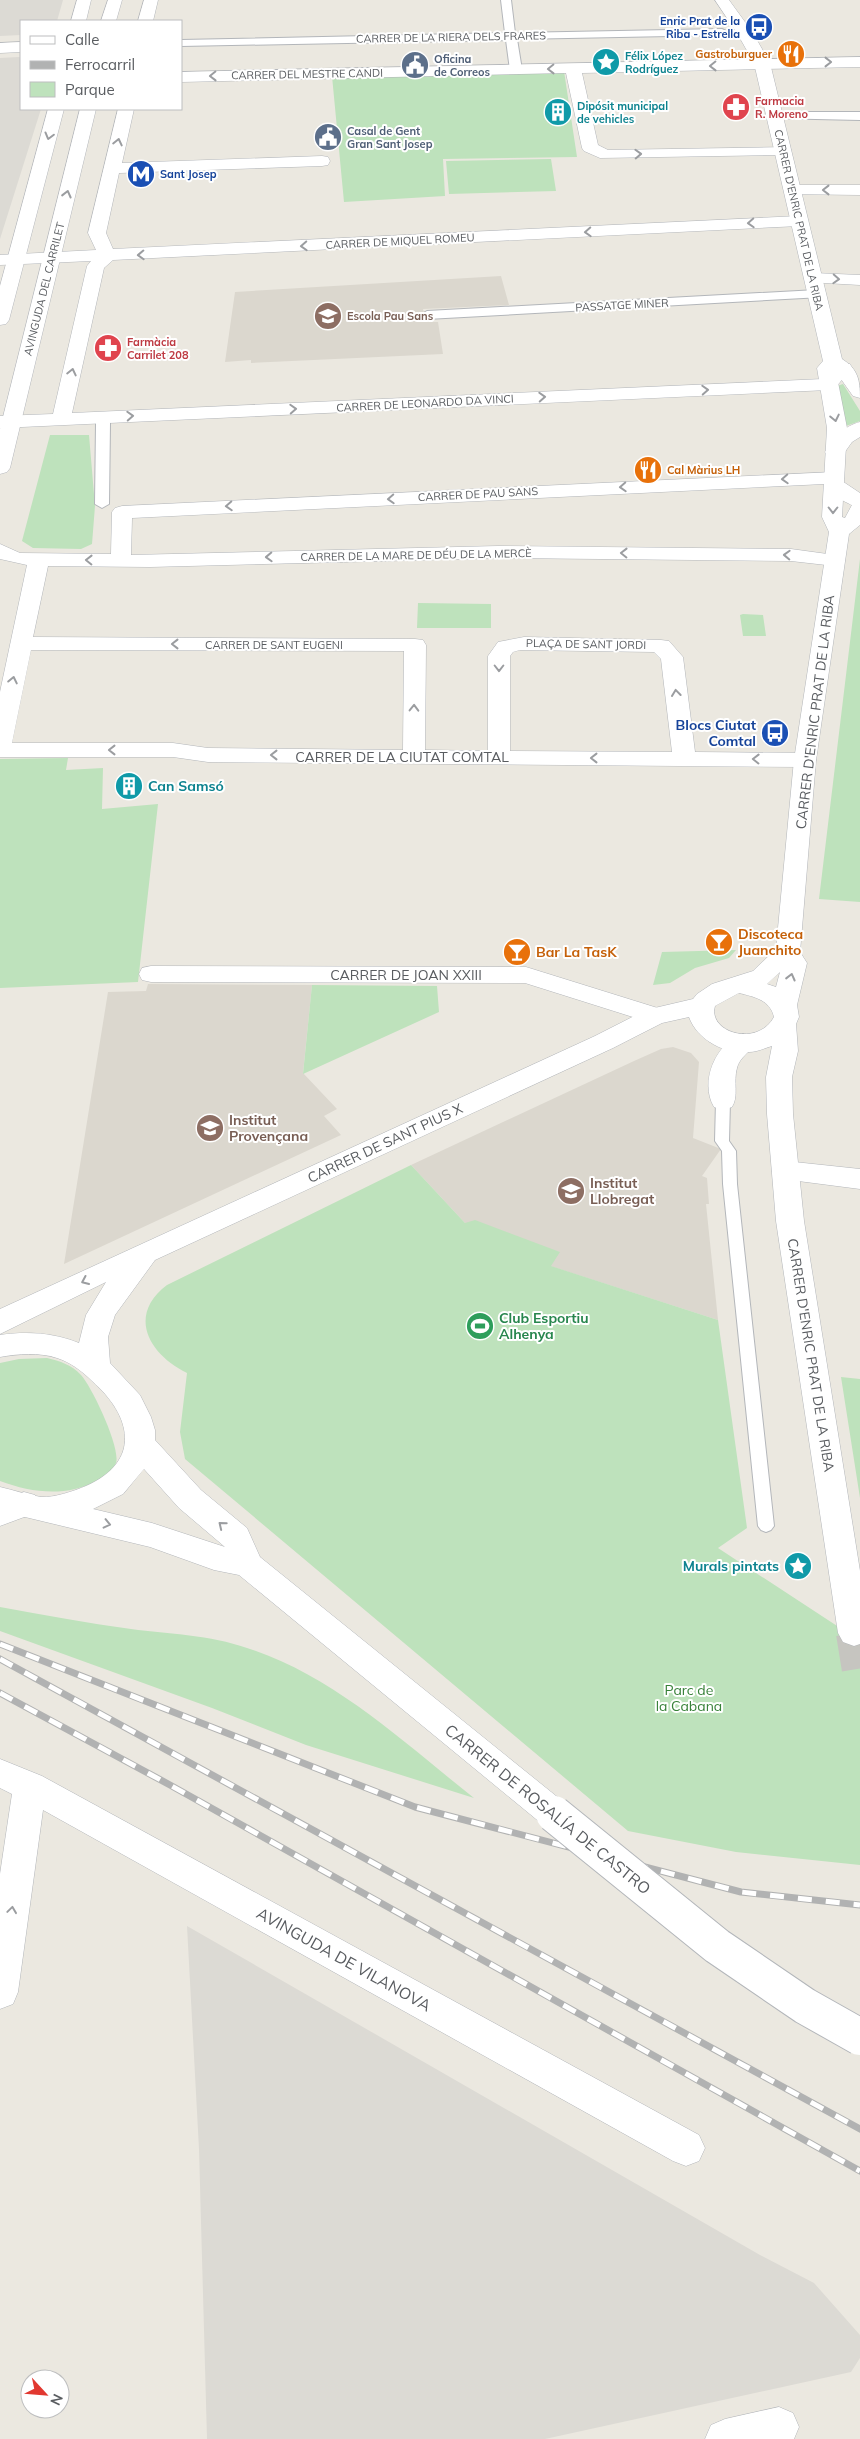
<svg xmlns="http://www.w3.org/2000/svg" width="860" height="2439" font-family="Mulish,sans-serif">
<style>
.industrial{fill:#dcdad4}
.education{fill:#dbd7ce}
.green{fill:#bee2bc}
.lines{fill:none;stroke-linecap:round;stroke-linejoin:round}
.tertiary-tunnel{stroke:#c6c5c0;stroke-width:36;stroke-dasharray:36 18;stroke-linecap:butt}
.service-casing{stroke:#b3b6ba;stroke-width:2}
.pedestrian-casing{stroke:#b3b6ba;stroke-width:2}
.minor-casing{stroke:#b3b6ba;stroke-width:1}
.tertiary-casing{stroke:#b3b6ba;stroke-width:1}
.secondary-casing{stroke:#b4b7bc;stroke-width:1}
.service{fill:#fff;fill-rule:evenodd}
.pedestrian{fill:#fff;fill-rule:evenodd}
.minor{fill:#fff;fill-rule:evenodd}
.tertiary{fill:#fff;fill-rule:evenodd}
.secondary{fill:#fff;fill-rule:evenodd}
.rail-casing{stroke:#b1b2b2;stroke-width:7}
.rail{stroke:#fff;stroke-width:5;stroke-dasharray:14;stroke-linecap:butt}
.tertiary-bridge-casing{stroke:#b3b6ba;stroke-width:38;stroke-linecap:butt}
.tertiary-bridge{stroke:#fff;stroke-width:36}
.oneway{stroke:#9b9da0}
.labels{text-anchor:middle;stroke-width:4;stroke-linejoin:round;paint-order:stroke}
.far-transit-label{font-size:11px;font-weight:bold;fill:#164399;stroke:#fff;text-anchor:end}
.far-street-label{font-size:11px;fill:#595c60;stroke:#fff}
.far-food-label{font-size:11px;font-weight:bold;fill:#c56008;stroke:#fff;text-anchor:end}
.far-culture-label{font-size:11px;font-weight:bold;fill:#0d838f;stroke:#fff;text-anchor:start}
.far-service-label{font-size:11px;font-weight:bold;fill:#4e5e75;stroke:#fff;text-anchor:start}
.far-health-label{font-size:11px;font-weight:bold;fill:#be3a42;stroke:#fff;text-anchor:start}
.far-education-label{font-size:11px;font-weight:bold;fill:#785e54;stroke:#fff;text-anchor:start}
.street-label{font-size:14px;fill:#595c60;stroke:#fff}
.transit-label{font-size:14px;font-weight:bold;fill:#164399;stroke:#fff;text-anchor:end}
.culture-label{font-size:14px;font-weight:bold;fill:#0d838f;stroke:#fff;text-anchor:start}
.food-label{font-size:14px;font-weight:bold;fill:#c56008;stroke:#fff;text-anchor:start}
.education-label{font-size:14px;font-weight:bold;fill:#785e54;stroke:#fff;text-anchor:start}
.leisure-label{font-size:14px;font-weight:bold;fill:#27864d;stroke:#fff;text-anchor:start}
.park-label{font-size:14px;fill:#378138;stroke:#fff}
.near-street-label{font-size:16px;fill:#595c60;stroke:#fff}
</style>
<rect width="100%" height="100%" fill="#ebe8e0"/>
<path class="industrial" d="M0,0h63l-6,21h-36v14l-21,1z
M19,57l2,1v51h20l-41,130v-181z
M187,1926l573,329 54,28 46,52v23l-9,14 -306,67h-338l-8,-290z"/>
<path class="education" d="M501,276l8,29 -86,4 3,13h12l5,32 -192,9v-3l-26,2 10,-70z
M148,984l164,1 -9,88 34,36 -13,7 17,19 -277,129 44,-272 38,-1z
M673,1047l18,6 8,9 -6,76 28,11 -19,27 5,2 2,26h-3l12,116 -168,-54 9,-14 -94,-29 -54,-58 223,-104 27,-12z"/>
<path class="green" d="M564,71l13,86 -134,2 2,37 -101,6 -12,-126z
M551,159l5,32 -107,3 -3,-33z
M843,384l17,27v10l-14,5 -9,-40z
M50,435h39l6,71 -3,38 -11,5 -48,-1 -11,-7z
M860,559v343l-41,-3z
M418,603l73,1v24h-74z
M743,614l20,1 3,21h-23l-3,-21z
M68,758l-2,12 37,-2 -1,41 56,-5 -20,178 -138,6v-229z
M736,950l-7,8 -34,10 -25,15 -17,2 9,-33z
M312,985l125,1 2,26 -136,62z
M411,1165l54,58 10,-3 85,32 -9,14 167,54 29,208 -29,20 142,93v224l-124,-13 -108,-21 -443,-372 -5,-27 7,-59c-37,-18 -61,-57 -20,-88z
M47,1358c13,3 25,7 34,17 11,12 40,73 35,88 -3,10 -11,14 -19,18 -31,16 -65,12 -97,0v-118l19,-4z
M841,1377l19,2v119z
M0,1607c44,8 87,16 131,22 38,5 79,6 116,19 87,28 156,94 227,150l-168,-53 -94,-37 -212,-77z"/>
<g class="lines">
<path class="tertiary-tunnel" d="M854,1633l6,37"/>
<defs>
<path id="service" d="M723,1096l7,5 -1,40 7,10 1,33 37,342 -3,4 -5,2 -5,-2 -3,-4 -35,-342 -1,-33 -7,-10 1,-40z"/>
<path id="pedestrian" d="M501,0h10l4,33 207,-4 6,3 -6,3 -205,4 5,31 -6,3 -6,-3 -4,-30 -325,6v-6l324,-7z
M775,112h85v8l-89,-2 -2,-2z
M817,290l5,1 2,3 -2,3 -395,22 -7,-4 7,-4z
M103,419l7,4 -1,81 -7,4 -7,-4 1,-81z"/>
<path id="minor" d="M144,0h14l-5,21h-15z
M21,42v10l-21,1v-10z
M860,57v10l-278,6 16,72 10,5 181,-3 2,3 -2,3 -6,2 -183,3 -16,-7 -2,-3 -16,-75 -385,9v-10z
M118,109h16l-12,54 200,-7 6,1 2,4 -2,4 -6,1 -203,7 -13,60 7,16 686,-33 6,1 3,4 -3,4 -6,1 -686,34 -9,8 -32,145 751,-34 13,-15h14l2,4 -17,20 -7,2 -828,38v-12l53,-2 34,-148 4,-5 -91,4v-10l96,-5 -8,-17z
M792,185h68v10l-74,-1 -2,-4 2,-4z
M813,273l47,2v10l-53,-3 -3,-4 3,-4z
M860,422v15l-8,5 -10,14 -7,2 -7,-2 -3,-4c10,-13 18,-26 35,-30z
M834,472l7,2 3,4 -2,3 18,12v15c-11,-3 -31,-14 -36,-24l-692,34 -1,37 367,-9 293,3 51,7 3,4 -3,4 -7,2 -44,-5 -293,-3 -348,9 -102,-1 -15,71 382,2 8,1 3,5 -1,105 63,1v-95l10,-14 26,-5 137,3 8,1 14,16 12,95 110,1 8,2 3,5 -3,5 -8,2 -597,-5 -35,-5h-173v-65l27,-127 -27,-6v-15l20,9 91,1 1,-42 3,-4 7,-2zM31,650l373,1 -1,99 -195,-2 -35,-5h-161zM520,650l134,2 7,7 11,93 -162,-1v-95l3,-4z
M151,966l375,1 138,43 4,6 -4,6 -9,2 -130,-41 -374,-1 -9,-2 -3,-6 3,-6z
M743,1034l9,3 4,6c-6,9 -17,15 -19,25 -4,14 2,28 -5,39l-9,3 -9,-3c-15,-25 2,-65 29,-73z
M785,1161l75,8v20l-85,-11 -3,-7 3,-7z
M24,1492l11,3 4,9 -4,9 -35,13v-25z
M0,1759l42,17 657,359 6,13 -6,13 -13,5 -13,-5 -630,-351 -25,182 -5,12 -13,5v-135l12,-80 -12,-6z
M779,2407l14,6 6,14 -5,12h-89l6,-14 14,-6z"/>
<path id="tertiary" d="M715,0h14l24,33 17,30 72,296c16,10 18,21 18,39l-7,-2 -17,-24 11,56 -5,89 3,1 8,-15 7,-2v24l-11,9 -33,226 -16,192 7,11 -10,42 2,12 -3,7 2,27 -6,26 1,37 11,107 56,350v73l-6,2 -11,-4 -5,-9 -62,-412 -9,-107 -1,-37 6,-31c-7,2 -15,6 -23,6 -23,3 -52,-12 -60,-35l-27,6 -49,25 -458,212 -40,55 -7,22 2,26 30,32 11,22 4,13v10l46,50 46,38 13,29 306,247 5,10 -5,10 -12,5 -12,-5 -303,-249 -25,-5 -64,-23 -150,-36v-24c13,3 28,8 41,10 13,1 33,-6 45,-11 56,-25 46,-70 6,-105 -10,-10 -22,-19 -35,-23 -18,-6 -39,-4 -57,-1v-22c28,-4 54,-2 79,8l7,-28 20,-33 -106,52v-25l595,-273 51,-26 47,-11 4,-5 15,-10 41,-13 23,-22 18,-189 35,-228 -7,-15 5,-89 -10,-60 6,-7 -69,-298 -17,-30zM780,972l-4,15 -9,-3zM739,993c16,4 31,7 35,24 -17,31 -67,15 -59,-11zM144,1469l35,39 46,39 -73,-24 -59,-14 30,-15z"/>
<path id="secondary" d="M77,0h14l-5,21h-15z
M108,0h14l-6,21h-15z
M48,109h16l-55,211 -3,4 -6,1v-39z
M80,109h16l-86,359 -3,4 -7,2v-45z"/>
</defs>
<use href="#service" class="service-casing"/>
<use href="#pedestrian" class="pedestrian-casing"/>
<use href="#minor" class="minor-casing"/>
<use href="#tertiary" class="tertiary-casing"/>
<use href="#secondary" class="secondary-casing"/>
<use href="#service" class="service"/>
<use href="#pedestrian" class="pedestrian"/>
<use href="#minor" class="minor"/>
<use href="#tertiary" class="tertiary"/>
<use href="#secondary" class="secondary"/>
<defs>
<path id="rail" d="M0,1644l415,163 326,85 119,13
M0,1659l860,470
M0,1693l170,92 690,386"/>
</defs>
<use href="#rail" class="rail-casing"/>
<use href="#rail" class="rail"/>
<defs>
<path id="tertiary-bridge" d="M554,1814l163,132 88,60 55,31"/>
</defs>
<use href="#tertiary-bridge" class="tertiary-bridge-casing"/>
<use href="#tertiary-bridge" class="tertiary-bridge"/>
</g>
<defs><path id="oneway-chevron" d="M-2-3.5L2.5 0L-2 3.5" fill="none" stroke-width="1.6" stroke-linecap="round" stroke-linejoin="round" transform="scale(1.25)"/></defs>
<g class="oneway">
<use href="#oneway-chevron" transform="translate(828 62)"/>
<use href="#oneway-chevron" transform="translate(713 66) rotate(179)"/>
<use href="#oneway-chevron" transform="translate(551 69) rotate(179)"/>
<use href="#oneway-chevron" transform="translate(213 76) rotate(179)"/>
<use href="#oneway-chevron" transform="translate(49 136) rotate(105)"/>
<use href="#oneway-chevron" transform="translate(118 142) rotate(-77)"/>
<use href="#oneway-chevron" transform="translate(638 154) rotate(-2)"/>
<use href="#oneway-chevron" transform="translate(826 190) rotate(-180)"/>
<use href="#oneway-chevron" transform="translate(67 194) rotate(-76)"/>
<use href="#oneway-chevron" transform="translate(751 223) rotate(177)"/>
<use href="#oneway-chevron" transform="translate(588 232) rotate(177)"/>
<use href="#oneway-chevron" transform="translate(304 246) rotate(177)"/>
<use href="#oneway-chevron" transform="translate(141 255) rotate(178)"/>
<use href="#oneway-chevron" transform="translate(836 279) rotate(3)"/>
<use href="#oneway-chevron" transform="translate(72 372) rotate(-77)"/>
<use href="#oneway-chevron" transform="translate(705 390) rotate(-3)"/>
<use href="#oneway-chevron" transform="translate(542 397) rotate(-3)"/>
<use href="#oneway-chevron" transform="translate(293 409) rotate(-3)"/>
<use href="#oneway-chevron" transform="translate(130 416) rotate(-3)"/>
<use href="#oneway-chevron" transform="translate(835 418) rotate(78)"/>
<use href="#oneway-chevron" transform="translate(785 479) rotate(177)"/>
<use href="#oneway-chevron" transform="translate(623 487) rotate(177)"/>
<use href="#oneway-chevron" transform="translate(391 499) rotate(177)"/>
<use href="#oneway-chevron" transform="translate(229 506) rotate(177)"/>
<use href="#oneway-chevron" transform="translate(833 510) rotate(90)"/>
<use href="#oneway-chevron" transform="translate(624 553) rotate(-179)"/>
<use href="#oneway-chevron" transform="translate(787 555) rotate(-178)"/>
<use href="#oneway-chevron" transform="translate(269 557) rotate(178)"/>
<use href="#oneway-chevron" transform="translate(89 560) rotate(-179)"/>
<use href="#oneway-chevron" transform="translate(175 644) rotate(-180)"/>
<use href="#oneway-chevron" transform="translate(499 668) rotate(90)"/>
<use href="#oneway-chevron" transform="translate(13 680) rotate(-78)"/>
<use href="#oneway-chevron" transform="translate(676 693) rotate(-97)"/>
<use href="#oneway-chevron" transform="translate(414 708) rotate(-89)"/>
<use href="#oneway-chevron" transform="translate(112 750) rotate(-180)"/>
<use href="#oneway-chevron" transform="translate(274 755) rotate(-180)"/>
<use href="#oneway-chevron" transform="translate(594 758) rotate(-180)"/>
<use href="#oneway-chevron" transform="translate(756 759) rotate(-179)"/>
<use href="#oneway-chevron" transform="translate(791 977) rotate(-76)"/>
<use href="#oneway-chevron" transform="translate(85 1281) rotate(156)"/>
<use href="#oneway-chevron" transform="translate(107 1524) rotate(13)"/>
<use href="#oneway-chevron" transform="translate(222 1525) rotate(-141)"/>
<use href="#oneway-chevron" transform="translate(12 1910) rotate(-82)"/>
</g>
<defs>
<symbol id="bus-disc" viewBox="-11 -11 22 22"><circle r="9.5" fill="#1a4fb4" stroke="#fff"/><path d="M-5-6H5V4H4V6H2V4H-2V6H-4V4H-5ZM-3.5-4V0h7V-4ZM-3.5 1.2v1.5H-2V1.2ZM2 1.2v1.5H3.5V1.2Z" fill="#fff"/></symbol>
<symbol id="restaurant-disc" viewBox="-11 -11 22 22"><circle r="9.5" fill="#e8710a" stroke="#fff"/><path d="M-5-6h1v4h1v-4h1v4h1v-4h1v5L-1.5 .5V6h-2V.5L-5-1ZM5-6V6H3V1.5H1.5Q1.5-4 5-6Z" fill="#fff"/></symbol>
<symbol id="sight-disc" viewBox="-11 -11 22 22"><circle r="9.5" fill="#0f9aa8" stroke="#fff"/><path d="M0-6L1.8-2.2L6-1.7L2.9 1.2L3.7 5.4L0 3.3L-3.7 5.4L-2.9 1.2L-6-1.7L-1.8-2.2Z" fill="#fff"/></symbol>
<symbol id="civic-disc" viewBox="-11 -11 22 22"><circle r="9.5" fill="#5c6f8a" stroke="#fff"/><path d="M-.6-6.5H3V-4.5H.6V-3L4-1V1h2V6H-6V1h2V-1L-.6-3ZM-1.2 2.5V6h2.4V2.5Z" fill="#fff"/></symbol>
<symbol id="pharmacy-disc" viewBox="-11 -11 22 22"><circle r="9.5" fill="#e0444e" stroke="#fff"/><path d="M-2-6h4v4h4v4h-4v4h-4v-4h-4v-4h4Z" fill="#fff"/></symbol>
<symbol id="building-disc" viewBox="-11 -11 22 22"><circle r="9.5" fill="#0f9aa8" stroke="#fff"/><path d="M-4-6H4V6H1V3H-1V6H-4ZM-2.5-4.3h1.7v1.8h-1.7ZM.8-4.3h1.7v1.8H.8ZM-2.5-1h1.7V.8h-1.7ZM.8-1h1.7V.8H.8Z" fill="#fff"/></symbol>
<symbol id="metro-disc" viewBox="-11 -11 22 22"><circle r="9.5" fill="#1a4fb4" stroke="#fff"/><path d="M-5.5 5V-5H-3L0 0L3-5H5.5V5H3V-.5L0 4L-3-.5V5Z" fill="#fff"/></symbol>
<symbol id="school-disc" viewBox="-11 -11 22 22"><circle r="9.5" fill="#8d6e63" stroke="#fff"/><path d="M0-5L7-2L0 1L-7-2ZM-4 1L0 2.5L4 1V4Q0 6-4 4Z" fill="#fff"/></symbol>
<symbol id="bar-disc" viewBox="-11 -11 22 22"><circle r="9.5" fill="#e8710a" stroke="#fff"/><path d="M-6-5H6L.8 .8V4.5H3.5V6h-7V4.5H-.8V.8Z" fill="#fff"/></symbol>
<symbol id="stadium-disc" viewBox="-11 -11 22 22"><circle r="9.5" fill="#2e9e5b" stroke="#fff"/><path d="M0-5a6.5 5 0 1 0 0 10a6.5 5 0 1 0 0-10ZM-3.5-1.8h7v3.6h-7Z" fill="#fff"/></symbol>
</defs>
<g fill-rule="evenodd">
<use href="#bus-disc" x="743" y="11" width="32" height="32"/>
<use href="#restaurant-disc" x="775" y="38" width="32" height="32"/>
<use href="#sight-disc" x="590" y="46" width="32" height="32"/>
<use href="#civic-disc" x="399" y="49" width="32" height="32"/>
<use href="#pharmacy-disc" x="720" y="91" width="32" height="32"/>
<use href="#building-disc" x="542" y="96" width="32" height="32"/>
<use href="#civic-disc" x="312" y="121" width="32" height="32"/>
<use href="#metro-disc" x="125" y="158" width="32" height="32"/>
<use href="#school-disc" x="312" y="300" width="32" height="32"/>
<use href="#pharmacy-disc" x="92" y="332" width="32" height="32"/>
<use href="#restaurant-disc" x="632" y="454" width="32" height="32"/>
<use href="#bus-disc" x="759" y="717" width="32" height="32"/>
<use href="#building-disc" x="113" y="770" width="32" height="32"/>
<use href="#bar-disc" x="703" y="926" width="32" height="32"/>
<use href="#bar-disc" x="501" y="936" width="32" height="32"/>
<use href="#school-disc" x="194" y="1112" width="32" height="32"/>
<use href="#school-disc" x="555" y="1175" width="32" height="32"/>
<use href="#stadium-disc" x="464" y="1310" width="32" height="32"/>
<use href="#sight-disc" x="782" y="1550" width="32" height="32"/>
</g>
<g class="labels">
<g class="far-transit-label">
<text x="740" y="25">Enric Prat de la<tspan x="740" dy="13">Riba - Estrella</tspan></text>
<text x="160" y="178" text-anchor="start">Sant Josep</text>
</g>
<g class="far-street-label">
<text transform="translate(451 37) rotate(-1)" y="4">CARRER DE LA RIERA DELS FRARES</text>
<text transform="translate(307 74) rotate(-1)" y="4">CARRER DEL MESTRE CANDI</text>
<text transform="translate(799 220) rotate(77)" y="4">CARRER D'ENRIC PRAT DE LA RIBA</text>
<text transform="translate(400 241) rotate(-3)" y="4">CARRER DE MIQUEL ROMEU</text>
<text transform="translate(44 289) rotate(-76)" y="4">AVINGUDA DEL CARRILET</text>
<text transform="translate(622 305) rotate(-3)" y="4">PASSATGE MINER</text>
<text transform="translate(425 403) rotate(-3)" y="4">CARRER DE LEONARDO DA VINCI</text>
<text transform="translate(478 494) rotate(-3)" y="4">CARRER DE PAU SANS</text>
<text transform="translate(416 555) rotate(-1)" y="4">CARRER DE LA MARE DE DÉU DE LA MERCÈ</text>
<text transform="translate(586 644) rotate(1)" y="4">PLAÇA DE SANT JORDI</text>
<text x="274" y="649">CARRER DE SANT EUGENI</text>
</g>
<g class="far-food-label">
<text x="772" y="58">Gastroburguer</text>
<text x="667" y="474" text-anchor="start">Cal Màrius LH</text>
</g>
<g class="far-culture-label">
<text x="625" y="60">Félix López<tspan x="625" dy="13">Rodríguez</tspan></text>
<text x="577" y="110">Dipósit municipal<tspan x="577" dy="13">de vehicles</tspan></text>
</g>
<g class="far-service-label">
<text x="434" y="63">Oficina<tspan x="434" dy="13">de Correos</tspan></text>
<text x="347" y="135">Casal de Gent<tspan x="347" dy="13">Gran Sant Josep</tspan></text>
</g>
<g class="far-health-label">
<text x="755" y="105">Farmacia<tspan x="755" dy="13">R. Moreno</tspan></text>
<text x="127" y="346">Farmàcia<tspan x="127" dy="13">Carrilet 208</tspan></text>
</g>
<g class="far-education-label">
<text x="347" y="320">Escola Pau Sans</text>
</g>
<g class="street-label">
<text transform="translate(815 712) rotate(-83)" y="5">CARRER D'ENRIC PRAT DE LA RIBA</text>
<text x="402" y="762">CARRER DE LA CIUTAT COMTAL</text>
<text x="406" y="980">CARRER DE JOAN XXIII</text>
<text transform="translate(385 1143) rotate(-25)" y="5">CARRER DE SANT PIUS X</text>
<text transform="translate(811 1355) rotate(81)" y="5">CARRER D'ENRIC PRAT DE LA RIBA</text>
</g>
<g class="transit-label">
<text x="756" y="730">Blocs Ciutat<tspan x="756" dy="16">Comtal</tspan></text>
</g>
<g class="culture-label">
<text x="148" y="791">Can Samsó</text>
<text x="779" y="1571" text-anchor="end">Murals pintats</text>
</g>
<g class="food-label">
<text x="738" y="939">Discoteca<tspan x="738" dy="16">Juanchito</tspan></text>
<text x="536" y="957">Bar La TasK</text>
</g>
<g class="education-label">
<text x="229" y="1125">Institut<tspan x="229" dy="16">Provençana</tspan></text>
<text x="590" y="1188">Institut<tspan x="590" dy="16">Llobregat</tspan></text>
</g>
<g class="leisure-label">
<text x="499" y="1323">Club Esportiu<tspan x="499" dy="16">Alhenya</tspan></text>
</g>
<g class="park-label">
<text x="689" y="1695">Parc de<tspan x="689" dy="16">la Cabana</tspan></text>
</g>
<g class="near-street-label">
<text transform="translate(548 1809) rotate(39)" y="6">CARRER DE ROSALÍA DE CASTRO</text>
<text transform="translate(344 1959) rotate(29)" y="6">AVINGUDA DE VILANOVA</text>
</g>
</g>
<rect x="20" y="20" width="162" height="90" fill="#ffffff" stroke="#bdbebf"/>
<rect x="30" y="36" width="25" height="8" fill="#ffffff" stroke="#bdbebf"/>
<text x="65" y="45" font-size="15" fill="#595c60">Calle</text>
<rect x="30" y="61" width="25" height="8" fill="#b1b2b2" stroke="#bdbebf"/>
<text x="65" y="70" font-size="15" fill="#595c60">Ferrocarril</text>
<rect x="30" y="82" width="25" height="15" fill="#bee2bc" stroke="#bdbebf"/>
<text x="65" y="95" font-size="15" fill="#595c60">Parque</text>
<g transform="translate(45 2394) rotate(116)"><circle r="24" fill="#ffffff" stroke="#bdbebf"/>
<path d="M0-4L9 19L0 12L-9 19Z" fill="#e13830"/>
<text y="-8" font-size="14" font-weight="bold" text-anchor="middle" fill="#595c60">N</text>
</g>
</svg>
